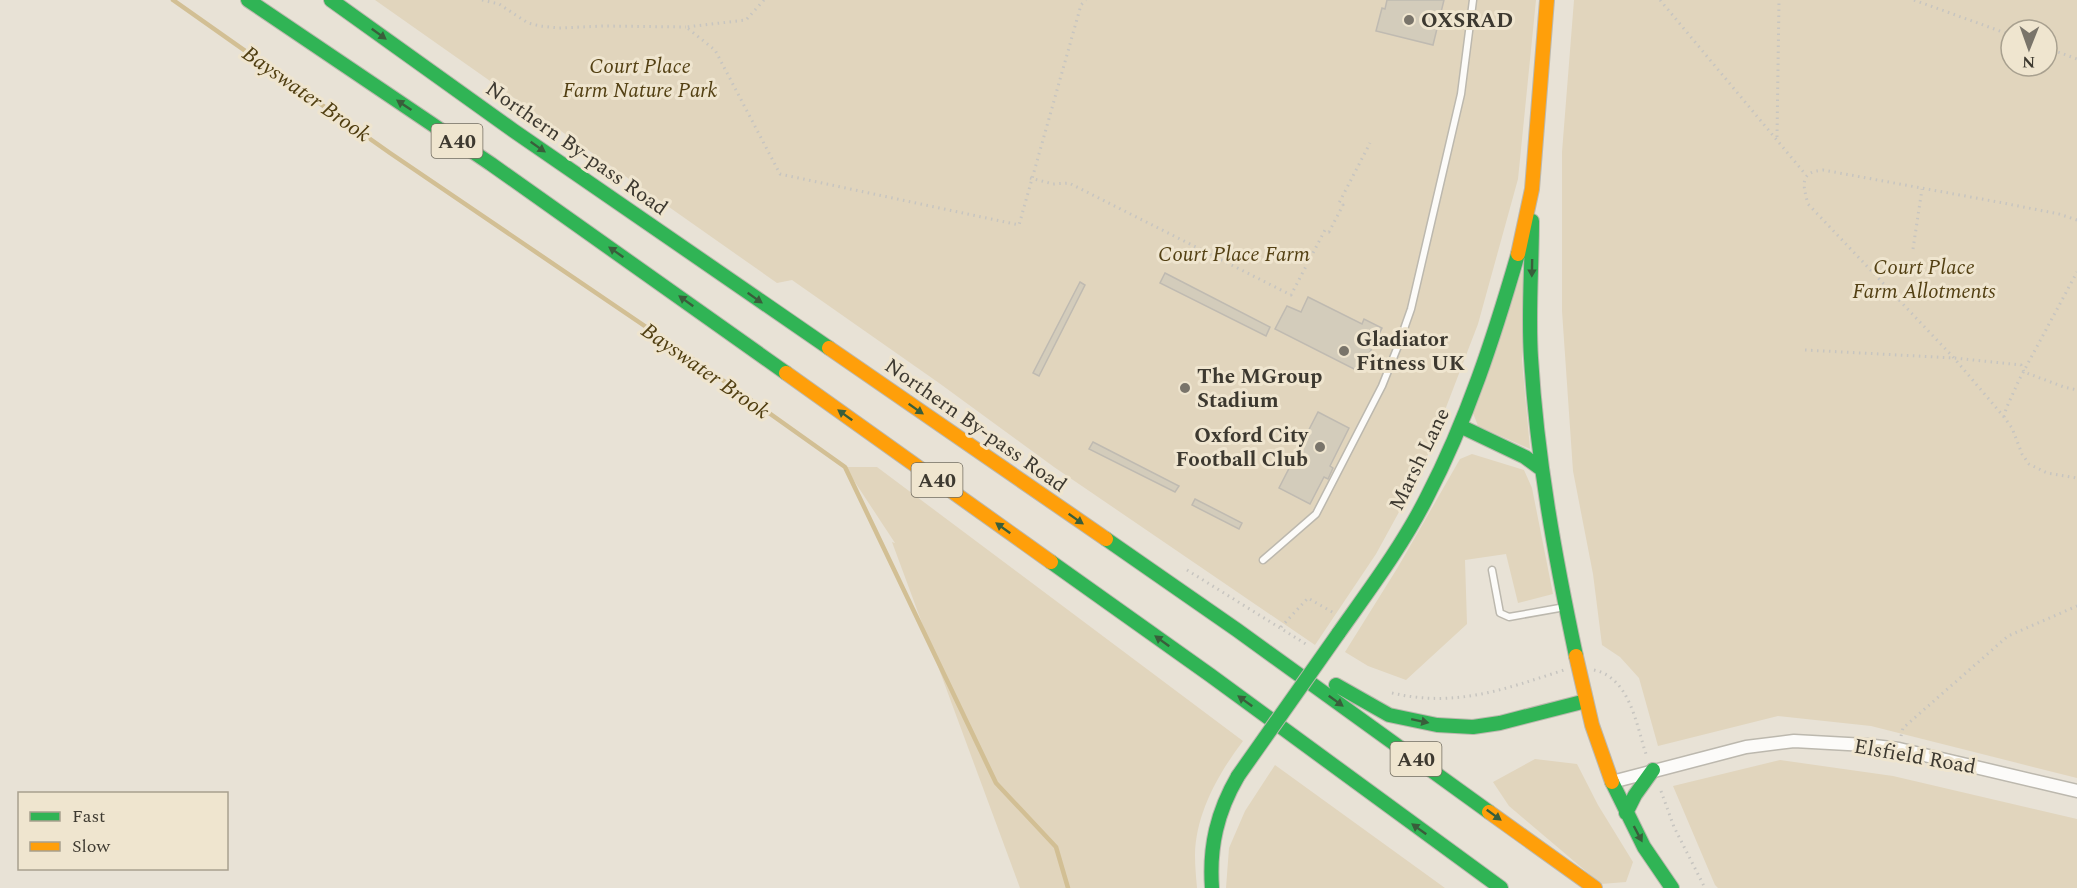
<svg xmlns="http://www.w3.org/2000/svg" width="2077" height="888" font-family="Spectral,serif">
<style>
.green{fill:#e1d5bd;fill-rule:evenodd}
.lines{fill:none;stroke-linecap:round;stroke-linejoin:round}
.stream{stroke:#d2bf94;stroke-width:4.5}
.building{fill:#d3ccbb;stroke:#bfbab1;stroke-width:1.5}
.lane-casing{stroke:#bcb8ae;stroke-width:9}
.street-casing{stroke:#bcb8ae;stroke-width:15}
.fast-casing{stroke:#bcb8ae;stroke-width:16}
.slow-casing{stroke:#bcb8ae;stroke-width:16}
.path{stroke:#c7c5c0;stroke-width:3;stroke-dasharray:1.5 4.5;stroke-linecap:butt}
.lane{stroke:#fcfbf9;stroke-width:6}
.street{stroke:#fcfbf9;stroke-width:12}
.fast{stroke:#30b455;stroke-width:14}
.slow{stroke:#ff9f0a;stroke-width:14}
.fast-bridge-casing{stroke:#bcb8ae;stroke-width:16;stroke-linecap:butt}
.fast-bridge{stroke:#30b455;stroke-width:14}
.oneway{fill:#395e3b}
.poi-dot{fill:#79746a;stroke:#efe5cf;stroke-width:2}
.labels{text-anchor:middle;stroke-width:6;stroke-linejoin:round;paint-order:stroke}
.shield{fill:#efe5cf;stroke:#726d60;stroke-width:1.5}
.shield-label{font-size:20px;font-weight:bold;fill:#3d3930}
.poi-label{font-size:21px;font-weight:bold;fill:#3d3930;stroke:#efe5cf;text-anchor:start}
.park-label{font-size:21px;font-style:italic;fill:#534013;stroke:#efe5cf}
.street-label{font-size:21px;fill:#3d3930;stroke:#efe5cf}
.water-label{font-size:22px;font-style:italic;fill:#503e10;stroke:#efe5cf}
</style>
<rect width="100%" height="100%" fill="#e8e2d6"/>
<path class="green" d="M375,0h1161l-18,179 -40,145 -56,146 -46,84 -61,91 -261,-178 -115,-84 -147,-103 -15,3z
M1574,0h503v778l-206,-52 -93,-10 -120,30 -19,-68 -19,-21 -18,-12 -9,-71 -20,-103 -11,-160v-159zM2011,30h36v36h-36z
M1526,259l-4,101 8,89 -52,-23 -5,-13z
M1472,454l52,16 8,18 21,106 -35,9 -12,-49 -41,6 2,64 -61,56 -38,-14 -23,-14 53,-85 62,-108z
M845,467h32l366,274c-25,33 -47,72 -48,114 0,11 1,22 2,33h-177l-128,-346 3,1z
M1535,759l42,5 21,41 35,57 -7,20 -25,2 -92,-78 -16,-24z
M1780,760l113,16 184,43v69h-359l-3,-3 -42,-99z
M1275,765l170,123h-219l3,-40 16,-37z"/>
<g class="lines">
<path class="stream" d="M173,0l217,153 293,199 162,115 151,316 60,64 12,41"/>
</g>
<path class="building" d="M1387,0h57l-11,45 -57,-14 6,-23 3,1z
M1165,273l105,54 -4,9 -106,-53z
M1080,282l5,3 -46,91 -6,-3z
M1308,297l54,27 2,-5 18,9 -22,44 -85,-43 12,-23 14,6z
M1318,412l31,16 -19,38 3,2 -5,11 -4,-2 -14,27 -31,-16z
M1093,442l86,44 -4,6 -86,-43z
M1195,499l47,24 -3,6 -47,-24z"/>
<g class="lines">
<defs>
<path id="lane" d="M1263,560l53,-46 66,-128 16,-40 13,-37 50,-215 12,-94
M1492,570l8,43 9,4 56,-10"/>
<path id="street" d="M1612,782l134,-35 48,-6 72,4 33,4 178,42"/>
<path id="fast" d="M248,0l243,164 295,209
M331,0l183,131 315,217
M1532,221c0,46 -4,91 -1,137 6,101 24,199 45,298
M1460,426l65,31 15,11
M1106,539l131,91 252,182
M1051,562l159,113 291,213
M1338,634c31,-44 65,-89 89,-137 40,-77 67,-160 91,-243
M1336,685l53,30 48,10 36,2 27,-4 86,-22
M1612,782l32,65 28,41
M1626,813l9,-18 18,-25
M1212,888c-3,-41 5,-76 26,-112"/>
<path id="slow" d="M1518,254l14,-65 15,-189
M829,348l277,191
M786,373l265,189
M1576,656l16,69 20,57
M1489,812l106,76"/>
</defs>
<use href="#lane" class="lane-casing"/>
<use href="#street" class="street-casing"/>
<use href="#fast" class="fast-casing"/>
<use href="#slow" class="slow-casing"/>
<path class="path" d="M482,0l17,4 29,19 12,3 19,2 45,-2 82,1
M764,0l-18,20 -60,7 29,23 65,124 239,51 62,-220 5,-5
M1660,0l146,175
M1914,0l97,35
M2047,48l30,11
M1777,137l2,-137
M1030,178l23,6 16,-1 222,112 34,-65 4,2 14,-27 -4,-2 31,-60
M2077,220l-18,-6 -61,-12 -175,-32c-24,2 -20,15 -15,34l146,154 50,59 8,11 10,26 7,10 18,9 30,5
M1913,249l9,-60
M1805,350l149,8 67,7 3,7 40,15 13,3
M2004,417l2,-8 13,-29 58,-108
M1187,570l122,76
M1281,627l27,-29 26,15
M1594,670c36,8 42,54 52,84
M1392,693c64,15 113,-4 172,-23
M1901,736l2,-8 105,-92 69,-30
M1661,791l13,36 31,61"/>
<use href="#lane" class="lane"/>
<use href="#street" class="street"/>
<use href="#fast" class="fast"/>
<use href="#slow" class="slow"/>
<defs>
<path id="fast-bridge" d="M1238,776l100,-142"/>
</defs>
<use href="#fast-bridge" class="fast-bridge-casing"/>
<use href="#fast-bridge" class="fast-bridge"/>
</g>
<defs><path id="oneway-solid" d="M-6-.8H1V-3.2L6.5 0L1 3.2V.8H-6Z" transform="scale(1.5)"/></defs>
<g class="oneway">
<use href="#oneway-solid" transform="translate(379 34) rotate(36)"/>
<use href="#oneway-solid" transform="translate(404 105) rotate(-146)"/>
<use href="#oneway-solid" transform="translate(538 147) rotate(35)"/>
<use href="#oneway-solid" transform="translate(616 252) rotate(-145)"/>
<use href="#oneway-solid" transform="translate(1532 268) rotate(91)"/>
<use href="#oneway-solid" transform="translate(755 298) rotate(35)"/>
<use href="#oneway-solid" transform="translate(686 301) rotate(-144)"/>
<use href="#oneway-solid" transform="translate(916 409) rotate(35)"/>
<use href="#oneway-solid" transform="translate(845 415) rotate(-144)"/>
<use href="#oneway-solid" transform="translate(1076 519) rotate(35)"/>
<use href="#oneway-solid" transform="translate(1003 528) rotate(-144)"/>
<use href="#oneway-solid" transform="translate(1162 641) rotate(-144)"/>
<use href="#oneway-solid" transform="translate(1245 701) rotate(-144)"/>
<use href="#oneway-solid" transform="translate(1336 701) rotate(36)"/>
<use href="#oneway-solid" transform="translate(1420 721) rotate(12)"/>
<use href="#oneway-solid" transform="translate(1494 815) rotate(36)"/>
<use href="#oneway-solid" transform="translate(1419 829) rotate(-144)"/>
<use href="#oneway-solid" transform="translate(1638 834) rotate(62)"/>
</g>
<g class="poi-dot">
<circle cx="1409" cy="20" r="6"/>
<circle cx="1344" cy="351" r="6"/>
<circle cx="1185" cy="388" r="6"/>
<circle cx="1320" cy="447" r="6"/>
</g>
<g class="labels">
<g class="shield">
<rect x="431.5" y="124" width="51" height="34" rx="4.5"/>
<rect x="911.5" y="463" width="51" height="34" rx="4.5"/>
<rect x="1390.5" y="742" width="51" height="34" rx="4.5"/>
</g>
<g class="shield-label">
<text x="457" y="148">A40</text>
<text x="937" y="487">A40</text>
<text x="1416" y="766">A40</text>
</g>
<g class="poi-label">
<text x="1421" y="27">OXSRAD</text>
<text x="1356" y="346">Gladiator<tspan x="1356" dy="24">Fitness UK</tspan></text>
<text x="1197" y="383">The MGroup<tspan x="1197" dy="24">Stadium</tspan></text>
<text x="1308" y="442" text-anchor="end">Oxford City<tspan x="1308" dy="24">Football Club</tspan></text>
</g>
<g class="park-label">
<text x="640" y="73">Court Place<tspan x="640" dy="24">Farm Nature Park</tspan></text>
<text x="1234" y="261">Court Place Farm</text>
<text x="1924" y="274">Court Place<tspan x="1924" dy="24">Farm Allotments</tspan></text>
</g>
<g class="street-label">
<text transform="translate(577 148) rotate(35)" y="7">Northern By-pass Road</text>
<text transform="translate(976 425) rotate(35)" y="7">Northern By-pass Road</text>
<text transform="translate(1419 459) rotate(-64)" y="7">Marsh Lane</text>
<text transform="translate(1915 756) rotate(10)" y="7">Elsfield Road</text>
</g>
<g class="water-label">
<text transform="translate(307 93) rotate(35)" y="8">Bayswater Brook</text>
<text transform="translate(706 370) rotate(35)" y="8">Bayswater Brook</text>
</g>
</g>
<rect x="18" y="792" width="210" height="78" fill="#efe5cf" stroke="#a8a08f" stroke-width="1.5"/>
<rect x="30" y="812" width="30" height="9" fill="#30b455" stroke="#a8a08f" stroke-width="1.5"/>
<text x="72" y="822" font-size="18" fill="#3d3930">Fast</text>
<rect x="30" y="842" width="30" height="9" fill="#ff9f0a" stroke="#a8a08f" stroke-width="1.5"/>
<text x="72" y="852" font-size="18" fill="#3d3930">Slow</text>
<g transform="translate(2029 48) rotate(181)"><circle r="28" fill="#efe5cf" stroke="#a8a08f" stroke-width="1.5"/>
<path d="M0-4.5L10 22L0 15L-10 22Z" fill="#79746a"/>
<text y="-9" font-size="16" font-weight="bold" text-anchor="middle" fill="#3d3930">N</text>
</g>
</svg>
